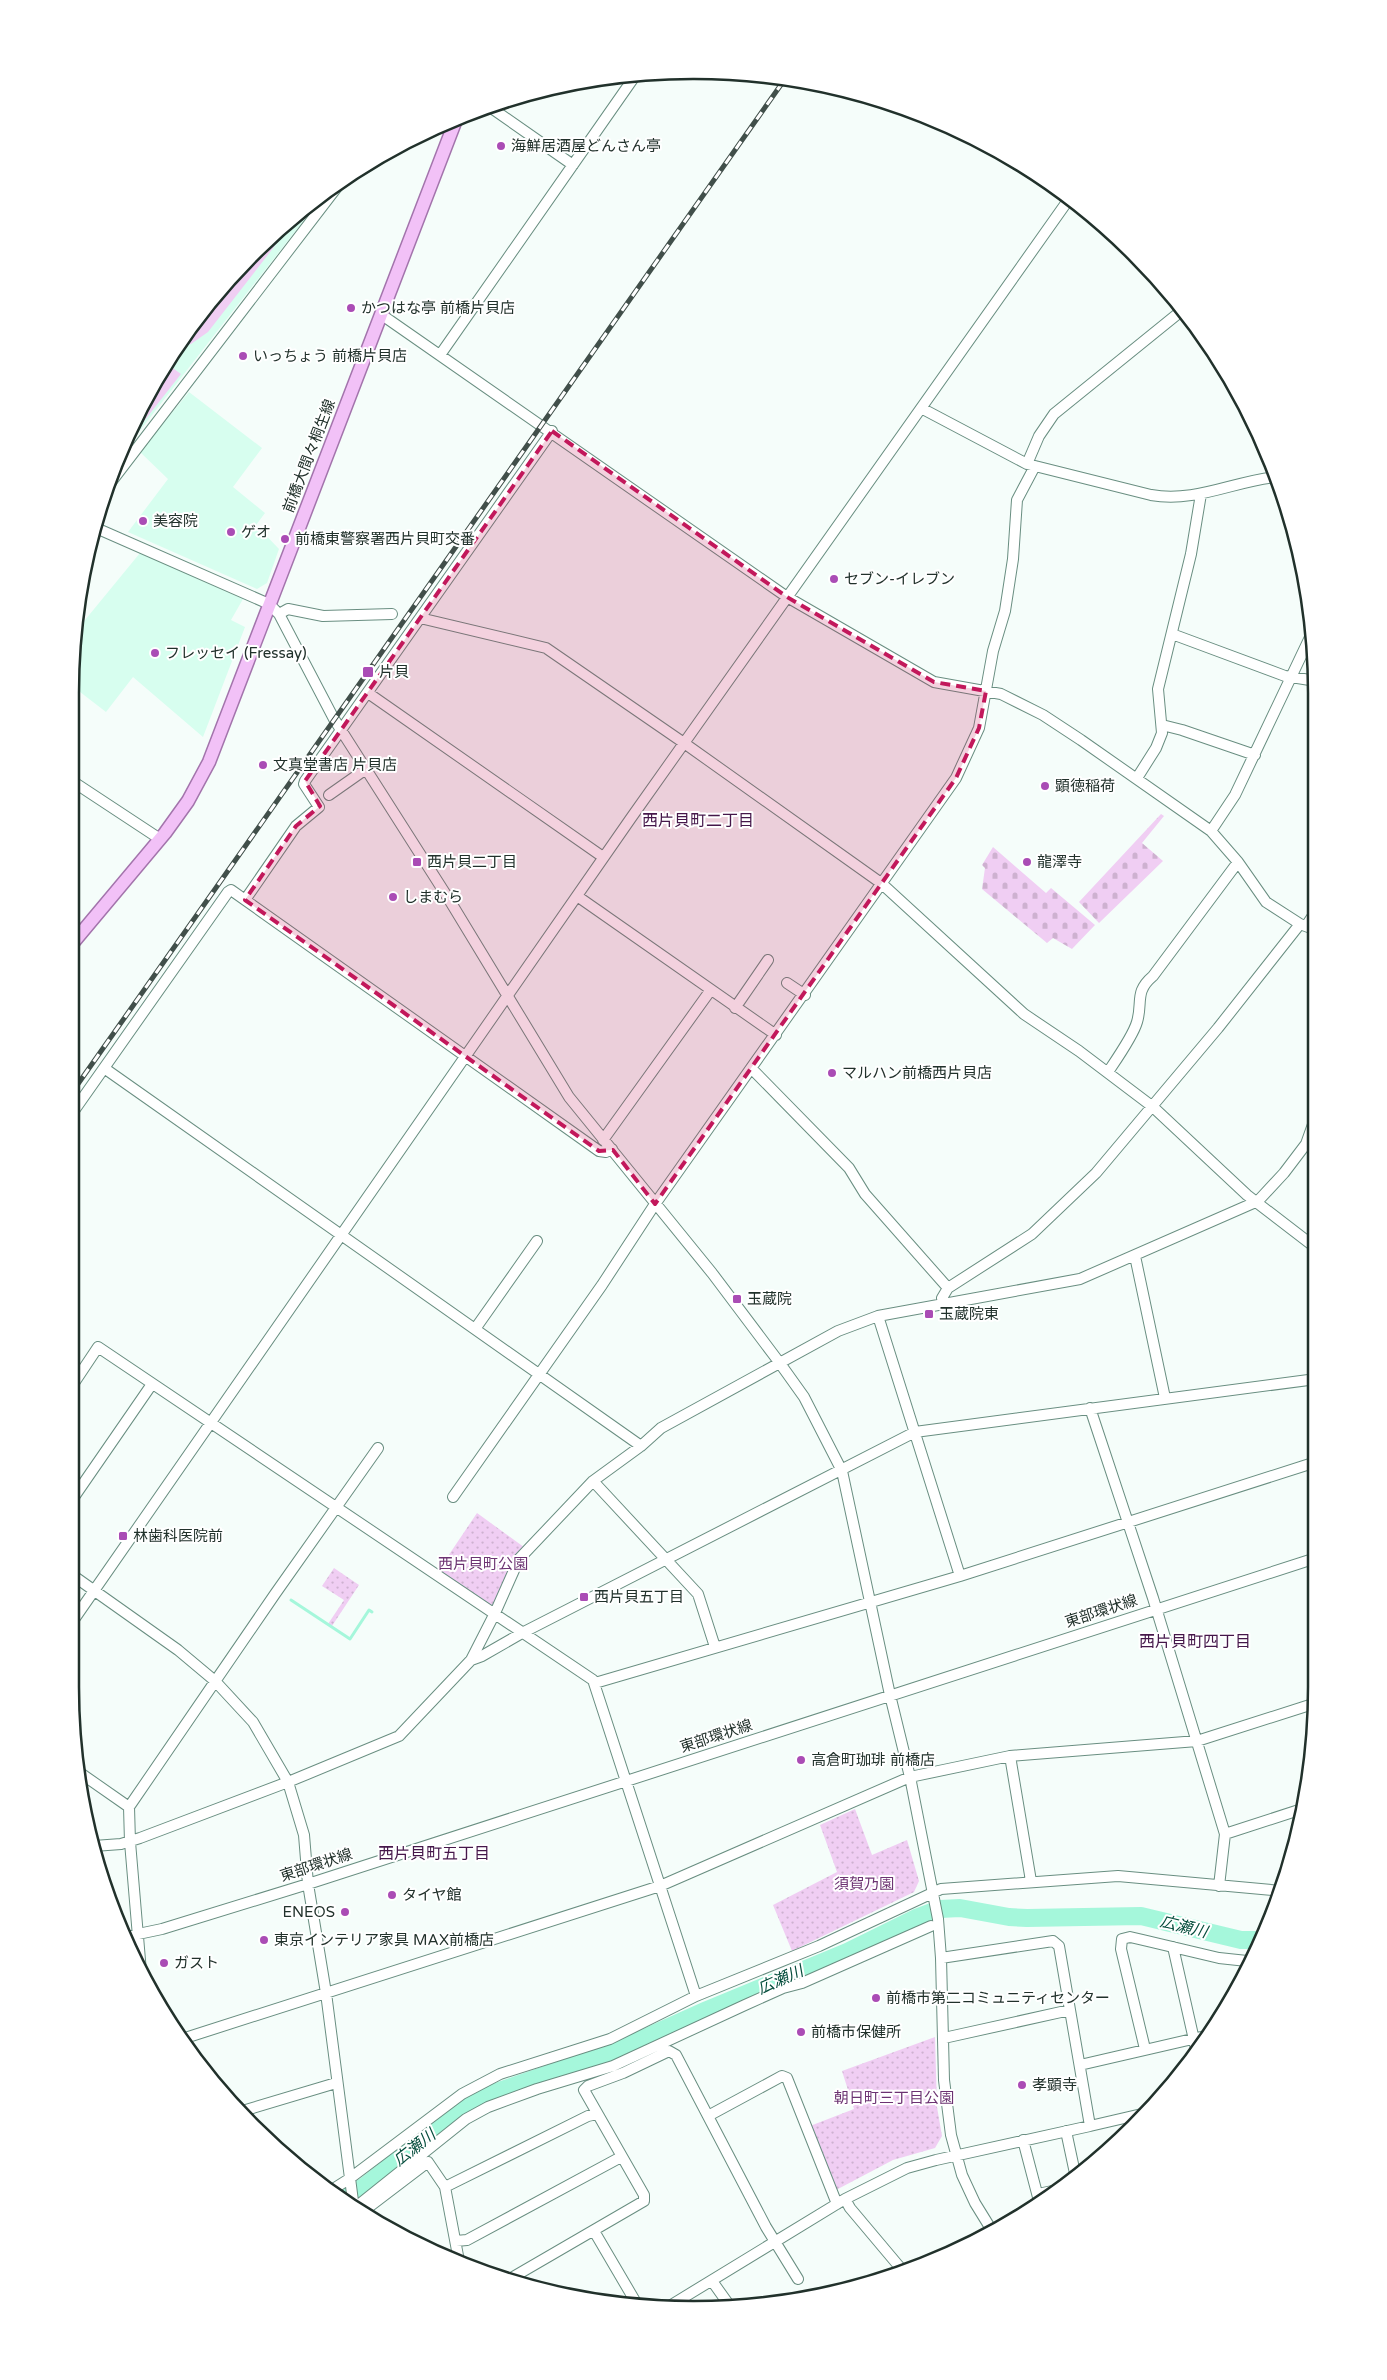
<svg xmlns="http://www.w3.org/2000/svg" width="1387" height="2380" font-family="'Varela Round','Noto Sans JP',sans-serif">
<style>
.built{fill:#d7feef}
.green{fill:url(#green-dots)}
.cemetery{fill:url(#cemetery-stones)}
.pitch{fill:#f0cef3}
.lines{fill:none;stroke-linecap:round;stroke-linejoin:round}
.stream{stroke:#a5f7db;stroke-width:3}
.river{stroke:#a5f7db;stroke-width:18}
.minor-casing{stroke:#698e81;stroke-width:12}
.major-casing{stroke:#a374ac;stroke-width:15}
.minor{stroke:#fff;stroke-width:10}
.major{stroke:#f2c1f7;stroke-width:12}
.rail-casing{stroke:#414f4a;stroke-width:5}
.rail{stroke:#fff;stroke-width:3;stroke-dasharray:9;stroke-linecap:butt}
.marked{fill:#c2185b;fill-opacity:0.2;stroke:#c2185b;stroke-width:4;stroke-dasharray:10 6;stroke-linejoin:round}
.poi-dot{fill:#aa4cb5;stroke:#fff;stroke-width:2}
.labels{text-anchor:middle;stroke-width:4;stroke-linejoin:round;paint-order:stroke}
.poi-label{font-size:15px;fill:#21312b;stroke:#fff;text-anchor:start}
.street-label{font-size:15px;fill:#21312b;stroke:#fff}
.park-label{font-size:15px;fill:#6c3372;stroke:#fff}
.neighbourhood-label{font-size:16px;fill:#45174a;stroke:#fff}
.water-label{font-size:16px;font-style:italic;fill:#054d3c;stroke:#fff}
.rim{fill:none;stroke:#21312b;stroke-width:2.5}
</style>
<defs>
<pattern id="green-dots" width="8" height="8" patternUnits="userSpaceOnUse" patternTransform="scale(1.25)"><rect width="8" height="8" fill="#f0cef3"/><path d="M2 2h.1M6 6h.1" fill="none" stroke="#ceb1d0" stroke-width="1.8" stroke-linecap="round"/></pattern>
<pattern id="cemetery-stones" width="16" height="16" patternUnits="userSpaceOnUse" patternTransform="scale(1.25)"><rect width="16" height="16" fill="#f0cef3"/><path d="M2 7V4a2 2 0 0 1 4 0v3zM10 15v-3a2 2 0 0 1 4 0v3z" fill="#ceb1d0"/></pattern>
</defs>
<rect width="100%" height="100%" fill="#f5fdfa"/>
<path class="built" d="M325,193l-201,258 51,-104 77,-94z
M189,392l73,56 -29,39 32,26 -9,12 23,24 -12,34 -10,6 -129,-57 40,-53 -28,-27z
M140,553l103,46 -12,21 14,7 -42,110 -70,-60 -27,35 -35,-27v-22l6,-8 -5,-4 4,-20z"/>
<path class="green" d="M477,1513l51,37 -33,63 -59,-39z
M334,1568l25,17 -27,41 -4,-2 16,-24 -22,-14z
M855,1809l17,46 35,-15 12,41 -5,11 -122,59 -19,-46 64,-33 -17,-47z
M935,2037l2,70 5,29 -7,12 -42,12 -57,30 -26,-64 44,-17 -12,-38z"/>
<path class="cemetery" d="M1161,814l3,2 -22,27 21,18 -64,62 -20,-21z
M993,847l53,46 5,-5 44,37 -23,24 -19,-11 -6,5 -65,-54 3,-21 -3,-3z"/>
<path class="pitch" d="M298,216l-90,116 -17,12 -16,4 12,-15 17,-12 60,-78z
M167,364l14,10 -51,65z"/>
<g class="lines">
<path class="stream" d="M291,1600l59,39 19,-29 3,2"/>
<path class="river" d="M341,2200l24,-14 97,-77 26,-14 132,-46 87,-39 140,-58 69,-34 24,-9 20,-1 49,9 18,1 114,-2 100,24h17"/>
<defs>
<path id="minor" d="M490,107l83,58
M382,315l405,282 147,85 67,12 42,21 38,25 130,91 27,31 28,40 34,22 16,6
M440,355l195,-279
M921,408l106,56 124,31c44,8 83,-14 125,-18
M1027,464l12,-28 15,-22 126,-102
M105,490l239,-312
M96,528l173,76 10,10 55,105 116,182 119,196 143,176 67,89 25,35 38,74 48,224 20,82 28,142 3,39 3,122 7,55 11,40 13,28 16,26
M279,614l9,-5 35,7 69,-2
M420,618l126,30 138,95 197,140 143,131 55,37 74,56 94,88 69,53
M1172,634l113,42 31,5
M368,693l235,164
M1162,725l20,5 73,25
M1137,778l19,-30 6,-15 -4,-44 33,-135 10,-60
M72,781l88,58
M329,795l37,-26
M1211,831l24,-36 77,-162
M577,896l199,139
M245,900l51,-74 23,-19 -15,-23 1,-3 247,-350
M1306,926l10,-15
M787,983l18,12
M735,1008l33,-48
M104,1068l537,378
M752,1069l97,99 16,26 83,94
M1108,1072c8,-12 25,-36 29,-50 6,-20 -3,-30 16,-46l85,-114
M73,1112l155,-220 3,-2 368,261 7,1 6,-3
M603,1140l107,-149
M1135,1256l30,142
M946,1305l-4,-7 6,-10 84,-54 64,-61 122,-145 82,-104
M878,1316l82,260
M475,1329l62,-88
M74,1383l24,-36 495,333 103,316
M1090,1408l63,190 72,236 -6,52
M593,1481l105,113 17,53
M74,1497l78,-113
M453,1497l149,-212 53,-81 301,-426 23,-50 14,-77 12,-40 8,-52 4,-59 18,-34
M75,1577l103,73 37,31 38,41 35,60 16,53 4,49 18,109 28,216
M75,1618l556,-800 438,-619
M471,1660l11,-4 40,-23 393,-201 401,-53
M595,1683l365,-107 356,-114
M1010,1756l21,125
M76,1770l53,37 1,35 11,130
M129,1807l146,-213 103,-146
M1225,1834l74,-24
M94,1846l27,-2 19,-6 148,-56 111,-46 72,-76 24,-47 24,-54 74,-78 48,-35 20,-18 177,-97 40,-15 202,-37 178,-78 26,-28 22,-29 10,-28
M124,1937l38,-8 146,-45 1008,-326
M1173,1947l24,106
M944,2038l126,-28
M182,2039l478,-153 250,-109 100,-21 187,-15 119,-38
M1145,2049l-24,-100 1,-10 8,-2 13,3 76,18 28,3
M1080,2065l130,-30
M239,2112l97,-29
M708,2116l74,-40 5,2 50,126
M1090,2126l56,-13
M1066,2131l10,47
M1023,2140l16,61
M445,2187l143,-71 9,-2
M330,2191l19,-12 113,-85 38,-20 110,-35 86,-43 123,-50 122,-57 177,-13 164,15
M1038,2194l19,-4
M845,2199l5,9 53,63
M361,2203l105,-84 22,-12 49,-18 76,-23 132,-61 38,-17 19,-5 129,-57
M361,2213l67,-51 17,25 14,74
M594,2231l44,75
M456,2241l11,-1 154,-83
M508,2280l136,-79v-6l-60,-105 4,-4 35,-13 46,-22 7,4 90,172 32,52
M712,2281l20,28
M668,2307l177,-108 62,-31 29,-8 154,-34 -31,-180 -6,-5 -112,17"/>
<path id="major" d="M72,944l93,-111 23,-32 21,-39 248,-645"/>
</defs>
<use href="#minor" class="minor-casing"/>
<use href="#major" class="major-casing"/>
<use href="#minor" class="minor"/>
<use href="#major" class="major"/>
<defs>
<path id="rail" d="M73,1091l712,-1012"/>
</defs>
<use href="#rail" class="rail-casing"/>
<use href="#rail" class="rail"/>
</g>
<path class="marked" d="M552,431l235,166 147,85 52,9 -7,37 -23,50 -301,426 -42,-54 -14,1 -354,-251 51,-74 24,-20 -15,-25z"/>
<g class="poi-dot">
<circle cx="501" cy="146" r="5"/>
<circle cx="351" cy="308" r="5"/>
<circle cx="243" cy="356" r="5"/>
<circle cx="143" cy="521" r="5"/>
<circle cx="231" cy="532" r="5"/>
<circle cx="285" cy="539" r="5"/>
<circle cx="834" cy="579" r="5"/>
<circle cx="155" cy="653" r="5"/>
<rect x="362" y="666" width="12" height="12" rx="2.5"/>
<circle cx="263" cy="765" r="5"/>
<circle cx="1045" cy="786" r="5"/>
<rect x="412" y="857" width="10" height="10" rx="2.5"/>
<circle cx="1027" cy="862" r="5"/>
<circle cx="393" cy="897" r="5"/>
<circle cx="832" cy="1073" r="5"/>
<rect x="732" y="1294" width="10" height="10" rx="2.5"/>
<rect x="924" y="1309" width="10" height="10" rx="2.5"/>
<rect x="118" y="1531" width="10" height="10" rx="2.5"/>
<rect x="579" y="1592" width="10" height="10" rx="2.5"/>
<circle cx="801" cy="1760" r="5"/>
<circle cx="392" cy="1895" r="5"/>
<circle cx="345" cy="1912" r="5"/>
<circle cx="264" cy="1940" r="5"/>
<circle cx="164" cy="1963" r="5"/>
<circle cx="876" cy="1998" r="5"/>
<circle cx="801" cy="2032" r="5"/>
<circle cx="1022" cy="2085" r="5"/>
</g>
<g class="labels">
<g class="poi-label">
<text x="511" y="151">海鮮居酒屋どんさん亭</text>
<text x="361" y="313">かつはな亭 前橋片貝店</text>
<text x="253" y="361">いっちょう 前橋片貝店</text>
<text x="153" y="526">美容院</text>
<text x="241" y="537">ゲオ</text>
<text x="295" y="544">前橋東警察署西片貝町交番</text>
<text x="844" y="584">セブン-イレブン</text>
<text x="165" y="658">フレッセイ (Fressay)</text>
<text x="379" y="677">片貝</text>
<text x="273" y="770">文真堂書店 片貝店</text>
<text x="1055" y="791">顕徳稲荷</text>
<text x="427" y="867">西片貝二丁目</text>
<text x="1037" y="867">龍澤寺</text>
<text x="403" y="902">しまむら</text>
<text x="842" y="1078">マルハン前橋西片貝店</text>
<text x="747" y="1304">玉蔵院</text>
<text x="939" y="1319">玉蔵院東</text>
<text x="133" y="1541">林歯科医院前</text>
<text x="594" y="1602">西片貝五丁目</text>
<text x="811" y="1765">高倉町珈琲 前橋店</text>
<text x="402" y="1900">タイヤ館</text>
<text x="335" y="1917" text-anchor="end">ENEOS</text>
<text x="274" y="1945">東京インテリア家具 MAX前橋店</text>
<text x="174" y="1968">ガスト</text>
<text x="886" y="2003">前橋市第二コミュニティセンター</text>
<text x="811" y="2037">前橋市保健所</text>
<text x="1032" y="2090">孝顕寺</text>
</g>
<g class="street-label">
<text transform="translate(309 456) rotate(-69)" y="5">前橋大間々桐生線</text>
<text transform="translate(1101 1611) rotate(-18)" y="5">東部環状線</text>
<text transform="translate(716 1736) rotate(-18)" y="5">東部環状線</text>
<text transform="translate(316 1865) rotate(-18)" y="5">東部環状線</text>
</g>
<g class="park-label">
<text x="483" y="1569">西片貝町公園</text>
<text x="864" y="1889">須賀乃園</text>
<text x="894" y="2103">朝日町三丁目公園</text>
</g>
<g class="neighbourhood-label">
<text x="698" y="826">西片貝町二丁目</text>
<text x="1195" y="1647">西片貝町四丁目</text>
<text x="434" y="1859">西片貝町五丁目</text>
</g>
<g class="water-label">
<text transform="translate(1184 1926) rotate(14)" y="6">広瀬川</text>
<text transform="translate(780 1979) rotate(-24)" y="6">広瀬川</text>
<text transform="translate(414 2147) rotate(-38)" y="6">広瀬川</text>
</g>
</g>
<path d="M0 0H1387V2380H0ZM693 79H694A614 614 0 0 1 1308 693V1687A614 614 0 0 1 694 2301H693A614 614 0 0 1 79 1687V693A614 614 0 0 1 693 79Z" fill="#fff" fill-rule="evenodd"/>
<path class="rim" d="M693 79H694A614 614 0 0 1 1308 693V1687A614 614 0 0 1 694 2301H693A614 614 0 0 1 79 1687V693A614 614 0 0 1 693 79Z"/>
</svg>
